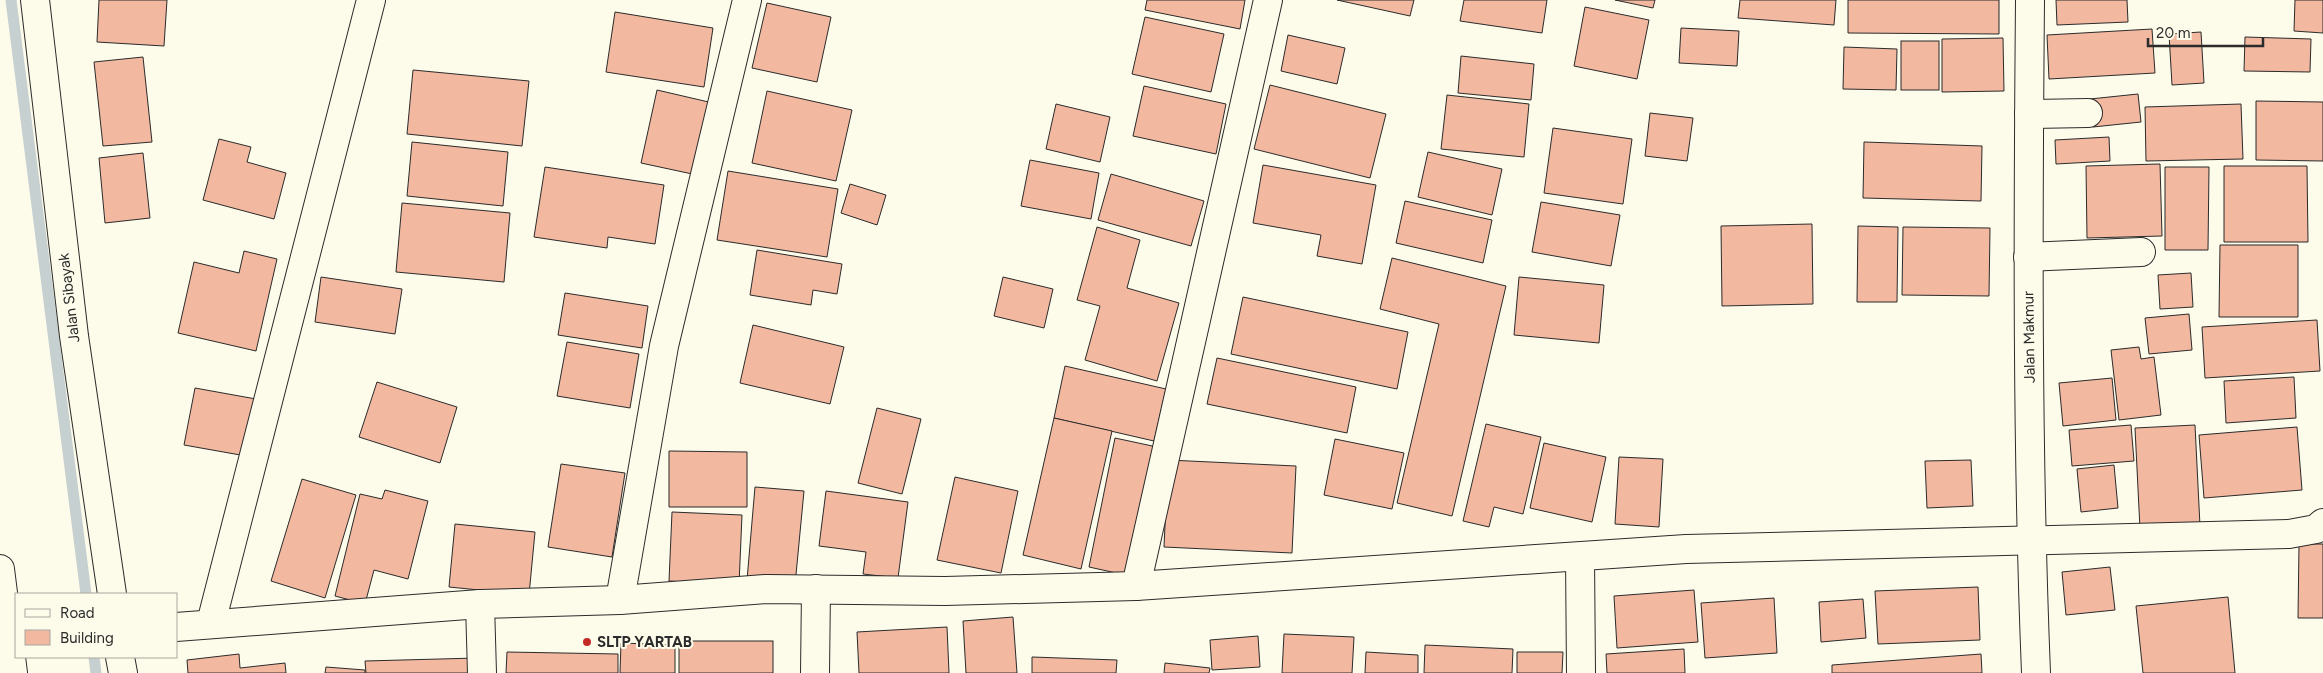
<svg xmlns="http://www.w3.org/2000/svg" width="2323" height="673" viewBox="0 0 2323 673" font-family="Figtree,sans-serif">
  <rect width="100%" height="100%" fill="#fdfbea"/>
  <g fill="none" stroke-linecap="round" stroke-linejoin="round">
    <!-- stream -->
    <g stroke="#c7d0d0" stroke-width="11">
      <path d="M11,0L86,594"/>
      <path d="M94,657L96,673"/>
    </g>
  </g>
  <!-- building -->
  <g fill="#f2b8a0" stroke="#2b2b2b">
    <path d="M99,0H167L164,46L97,42Z"/>
    <path d="M1147,0H1245L1240,29L1145,10Z"/>
    <path d="M1337,0H1414L1410,16Z"/>
    <path d="M1464,0H1547L1542,33L1460,21Z"/>
    <path d="M1615,0H1655L1653,8Z"/>
    <path d="M1740,0H1836L1834,25L1738,18Z"/>
    <path d="M1848,0H1999V34L1848,33Z"/>
    <path d="M2056,0H2127L2128,22L2057,25Z"/>
    <path d="M2295,0H2323V33L2294,31Z"/>
    <path d="M767,3L831,17L817,82L752,68Z"/>
    <path d="M1585,7L1649,20L1637,79L1574,66Z"/>
    <path d="M615,12L713,28L704,87L606,72Z"/>
    <path d="M1145,17L1224,34L1211,92L1132,74Z"/>
    <path d="M1681,28L1739,31L1737,66L1679,63Z"/>
    <path d="M2152,29L2155,73L2049,79L2047,35Z"/>
    <path d="M2201,32L2204,83L2172,85L2169,34Z"/>
    <path d="M1288,35L1345,48L1337,84L1281,71Z"/>
    <path d="M2245,37L2311,39L2310,72L2244,71Z"/>
    <path d="M2003,38L2004,91L1942,92V39Z"/>
    <rect x="1901" y="41" width="38" height="49"/>
    <path d="M1844,47L1897,49L1896,90L1843,89Z"/>
    <path d="M1461,56L1534,64L1531,100L1458,93Z"/>
    <path d="M143,57L152,142L103,146L94,62Z"/>
    <path d="M413,70L529,81L522,146L407,134Z"/>
    <path d="M1270,85L1386,114L1370,178L1254,149Z"/>
    <path d="M1144,86L1226,104L1216,154L1133,136Z"/>
    <path d="M657,90L713,103L697,175L641,163Z"/>
    <path d="M767,91L852,110L836,181L752,163Z"/>
    <path d="M2138,94L2141,122L2093,127L2090,99Z"/>
    <path d="M1447,95L1529,104L1524,157L1441,149Z"/>
    <path d="M2256,101L2323,102V161L2256,160Z"/>
    <path d="M1056,104L1110,117L1100,162L1046,149Z"/>
    <path d="M2241,104L2243,159L2146,161L2145,107Z"/>
    <path d="M1650,113L1693,118L1687,161L1645,156Z"/>
    <path d="M1553,128L1632,139L1623,204L1544,193Z"/>
    <path d="M2109,137L2110,161L2056,164L2055,140Z"/>
    <path d="M219,139L251,147L247,162L286,173L274,219L203,200Z"/>
    <path d="M412,142L508,152L503,206L407,196Z"/>
    <path d="M1864,142L1982,146L1981,201L1863,198Z"/>
    <path d="M1428,152L1502,169L1492,215L1418,197Z"/>
    <path d="M143,153L150,218L105,223L99,158Z"/>
    <path d="M1030,160L1099,173L1091,219L1021,206Z"/>
    <path d="M2160,164L2162,236L2087,238L2086,166Z"/>
    <path d="M1263,165L1376,185L1362,264L1317,256L1321,235L1253,223Z"/>
    <path d="M2224,166H2307L2308,242H2224Z"/>
    <path d="M545,167L664,185L655,244L608,237L607,248L534,237Z"/>
    <path d="M2165,167H2209L2208,250H2165Z"/>
    <path d="M728,171L838,189L827,257L717,240Z"/>
    <path d="M1111,174L1204,201L1191,246L1098,220Z"/>
    <path d="M850,184L886,195L877,225L841,213Z"/>
    <path d="M1405,201L1492,220L1483,263L1396,243Z"/>
    <path d="M1541,202L1620,215L1611,266L1532,252Z"/>
    <path d="M402,203L510,213L504,282L396,272Z"/>
    <path d="M1812,224L1813,304L1722,306L1721,226Z"/>
    <path d="M1858,226L1898,227L1897,302H1857Z"/>
    <path d="M1097,227L1140,240L1127,288L1179,303L1157,381L1085,360L1100,306L1077,300Z"/>
    <path d="M1903,227L1990,228L1989,296L1902,295Z"/>
    <path d="M2220,245H2298V317H2219Z"/>
    <path d="M757,250L842,264L837,294L813,290L811,305L750,295Z"/>
    <path d="M244,251L277,259L256,351L178,333L194,262L239,273Z"/>
    <path d="M1392,258L1506,286L1452,516L1397,503L1439,324L1380,309Z"/>
    <path d="M2191,273L2193,307L2160,309L2158,275Z"/>
    <path d="M321,277L402,289L395,334L315,322Z"/>
    <path d="M1003,277L1053,289L1044,328L994,316Z"/>
    <path d="M1519,277L1604,285L1599,343L1514,335Z"/>
    <path d="M565,293L648,306L642,348L558,335Z"/>
    <path d="M1243,297L1408,332L1397,389L1231,354Z"/>
    <path d="M2189,314L2192,350L2149,354L2145,318Z"/>
    <path d="M2317,320L2320,371L2205,378L2202,327Z"/>
    <path d="M753,325L844,347L830,404L740,383Z"/>
    <path d="M567,342L639,354L630,408L557,396Z"/>
    <path d="M2139,347L2141,359L2154,357L2161,415L2119,420L2111,350Z"/>
    <path d="M1217,358L1356,387L1347,433L1207,404Z"/>
    <path d="M1065,366L1166,389L1154,441L1054,418Z"/>
    <path d="M2294,377L2296,418L2226,423L2224,381Z"/>
    <path d="M2112,378L2116,420L2063,426L2059,383Z"/>
    <path d="M377,382L457,407L440,463L359,437Z"/>
    <path d="M195,388L256,399L246,456L184,445Z"/>
    <path d="M877,408L921,419L902,494L858,483Z"/>
    <path d="M1054,418L1112,431L1081,569L1023,555Z"/>
    <path d="M1486,424L1541,437L1523,514L1494,507L1489,527L1463,521Z"/>
    <path d="M2131,425L2134,461L2072,466L2069,430Z"/>
    <path d="M2195,425L2200,526L2140,529L2135,428Z"/>
    <path d="M2297,427L2302,490L2204,498L2199,435Z"/>
    <path d="M1115,438L1157,447L1130,576L1089,567Z"/>
    <path d="M1335,439L1404,453L1392,509L1324,495Z"/>
    <path d="M1544,443L1606,457L1592,522L1530,508Z"/>
    <path d="M669,451L747,452V507H669Z"/>
    <path d="M1619,457L1663,459L1659,527L1615,524Z"/>
    <path d="M1168,460L1296,466L1292,553L1164,547Z"/>
    <path d="M1971,460L1973,506L1927,508L1925,461Z"/>
    <path d="M561,464L625,473L612,557L548,547Z"/>
    <path d="M2114,465L2118,508L2081,512L2077,469Z"/>
    <path d="M955,477L1018,491L1001,573L937,560Z"/>
    <path d="M302,479L356,495L325,598L271,581Z"/>
    <path d="M755,487L804,491L795,585L747,580Z"/>
    <path d="M385,490L428,501L408,579L374,570L365,604L335,596L360,494L382,499Z"/>
    <path d="M826,491L908,502L898,578L863,574L866,552L819,546Z"/>
    <path d="M672,512L742,515L739,585L669,581Z"/>
    <path d="M455,524L535,532L529,595L449,587Z"/>
    <path d="M2299,544H2323V618H2298Z"/>
    <path d="M2110,567L2115,610L2066,615L2062,572Z"/>
    <path d="M1978,587L1980,640L1878,644L1875,591Z"/>
    <path d="M1694,590L1698,642L1617,648L1614,596Z"/>
    <path d="M2228,597L2235,673H2143L2136,606Z"/>
    <path d="M1774,598L1777,653L1705,658L1701,603Z"/>
    <path d="M1863,599L1866,638L1821,642L1819,602Z"/>
    <path d="M1013,617L1017,673H966L963,621Z"/>
    <path d="M947,627L949,673H859L857,632Z"/>
    <path d="M1284,634L1354,637L1352,673H1282Z"/>
    <path d="M1258,636L1260,667L1212,670L1210,640Z"/>
    <rect x="679" y="641" width="94" height="32"/>
    <path d="M621,643L675,645V673H620Z"/>
    <path d="M1425,645L1513,649L1512,673H1424Z"/>
    <path d="M1684,649L1685,673H1607L1606,654Z"/>
    <path d="M507,652L618,654V673H506Z"/>
    <path d="M1366,652L1418,655V673H1365Z"/>
    <path d="M1517,652H1563L1562,673H1517Z"/>
    <path d="M239,654L240,668L285,663L286,673H188L187,660Z"/>
    <path d="M1981,654L1982,673H1832V665Z"/>
    <path d="M1032,657L1117,660L1116,673H1032Z"/>
    <path d="M477,658L478,673H366L365,661Z"/>
    <path d="M1165,663L1210,668L1209,673H1164Z"/>
    <path d="M326,667L365,670V673H325Z"/>
  </g>
  <g fill="none" stroke-linecap="round" stroke-linejoin="round">
    <defs>
      <g id="minor">
        <path d="M35,0L74,336L112,594"/>
        <path d="M2030,0C2028,224 2027,449 2036,673"/>
        <path d="M2029,114L2088,113"/>
        <path d="M2028,257L2141,252"/>
        <path d="M1580,557L1581,673"/>
        <path d="M0,569L13,673"/>
        <path d="M1136,586L1268,0"/>
        <path d="M620,600L664,346L747,0"/>
        <path d="M480,604L482,673"/>
        <path d="M211,623L371,0"/>
        <path d="M176,627L480,604L620,600L766,589L945,591L1136,586L1686,549L2289,534L2316,529L2323,523"/>
        <path d="M120,657L123,673"/>
        <path d="M815,673L816,589"/>
      </g>
    </defs>
    <!-- minor casing -->
    <use href="#minor" stroke="#2b2b2b" stroke-width="30"/>
    <!-- minor -->
    <use href="#minor" stroke="#fdfbea" stroke-width="28"/>
  </g>
  <!-- markers -->
  <circle fill="#c62828" stroke="#fdfbea" stroke-width="2" cx="587" cy="642" r="5"/>
  <g text-anchor="middle" stroke-width="4" stroke-linejoin="round" paint-order="stroke">
    <!-- street labels -->
    <g font-size="15" fill="#2b2b2b" stroke="#fdfbea">
      <text transform="translate(69 298) rotate(-97)" y="5">Jalan Sibayak</text>
      <text transform="translate(2029 337) rotate(-91)" y="5">Jalan Makmur</text>
    </g>
    <!-- poi labels -->
    <g font-size="15" font-weight="bold" fill="#2b2b2b" stroke="#fdfbea" text-anchor="start">
      <text x="597" y="647">SLTP YARTAB</text>
    </g>
  </g>
  <!-- legend -->
  <rect x="15" y="593" width="162" height="65" fill="#fdfbea" stroke="#a9a89e"/>
  <rect x="25" y="609" width="25" height="8" fill="#fdfbea" stroke="#a9a89e"/>
  <text x="60" y="618" font-size="15" fill="#2b2b2b">Road</text>
  <rect x="25" y="630" width="25" height="15" fill="#f2b8a0" stroke="#a9a89e"/>
  <text x="60" y="643" font-size="15" fill="#2b2b2b">Building</text>
  <!-- scale -->
  <path d="M2148 38v8h115v-8" fill="none" stroke="#2b2b2b" stroke-width="2.5"/>
  <text x="2156" y="38" font-size="15" fill="#2b2b2b" stroke="#fdfbea" stroke-width="4" paint-order="stroke">20 m</text>
</svg>
